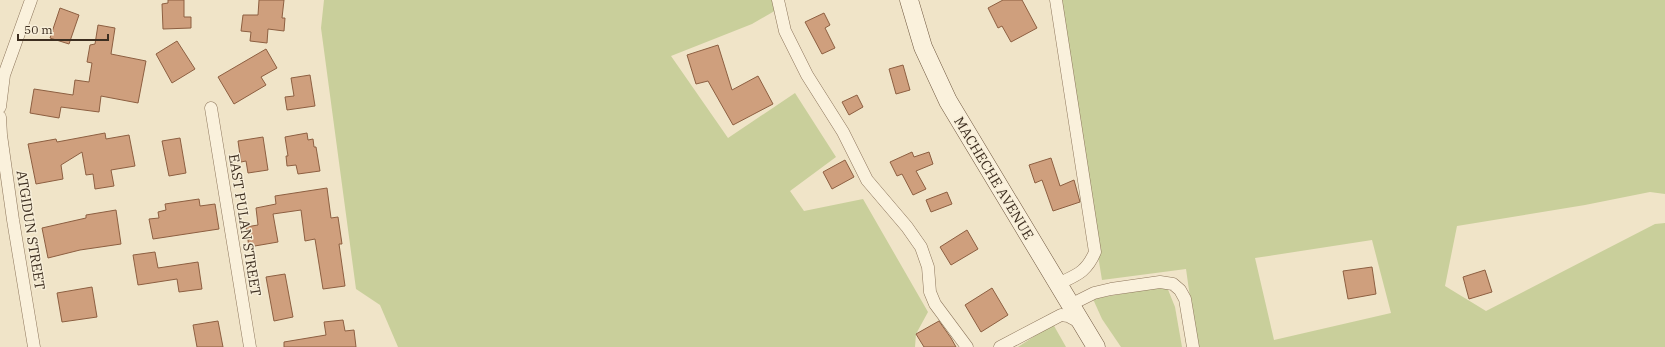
<svg xmlns="http://www.w3.org/2000/svg" width="1665" height="347" viewBox="0 0 1665 347" font-family="'IBM Plex Serif',serif">
  <rect width="100%" height="100%" fill="#f0e4c8"/>
  <!-- green -->
  <g fill="#c9cf9b" fill-rule="evenodd">
    <path d="M324,0H776L778,9L752,24L671,56L728,138L795,93L836,157L790,191L804,211L863,199L928,312L916,334L915,347H398L380,305L356,289L321,28Z"/>
    <path d="M1056,0H1665V194L1650,192L1585,205L1457,226L1445,286L1486,311L1655,224L1665,223V347H1197L1186,269L1102,280ZM1372,240L1391,313L1274,340L1255,258Z"/>
    <path d="M1167,287L1175,307L1182,347H1121L1102,319L1093,299L1155,288Z"/>
    <path d="M1053,324L1066,347H1018Z"/>
  </g>
  <!-- building -->
  <g fill="#cf9f7d" stroke="#8d5f41">
    <path d="M168,0H184V17H191V28L163,29L162,4L168,3Z"/>
    <path d="M259,0H284L282,18H285L284,31L268,29L267,43L250,41L251,32L241,31L243,15H258Z"/>
    <path d="M1003,0H1022L1037,28L1011,42L1002,26L998,28L988,8Z"/>
    <path d="M60,8L79,15L69,44L50,38Z"/>
    <path d="M824,13L830,25L825,28L835,48L822,54L805,22Z"/>
    <path d="M98,25L115,28L111,54L146,61L138,103L101,96L99,112L61,107L59,118L30,113L34,89L73,95L75,80L89,82L92,63L87,62L90,45L95,44Z"/>
    <path d="M177,41L195,69L172,83L156,54Z"/>
    <path d="M718,45L732,90L758,76L773,104L733,125L708,81L696,84L687,55Z"/>
    <path d="M266,49L277,68L261,77L266,85L234,104L218,77Z"/>
    <path d="M903,65L910,90L896,94L889,69Z"/>
    <path d="M310,75L315,106L287,110L285,97L294,96L291,78Z"/>
    <path d="M857,95L863,107L849,115L842,102Z"/>
    <path d="M105,133L106,139L129,135L135,166L111,170L114,186L95,189L93,174L86,175L82,152L61,165L63,179L36,184L28,144L56,139L57,142Z"/>
    <path d="M307,133L308,140L313,139L314,147H316L320,171L298,174L296,165L287,166L286,156H288L285,137Z"/>
    <path d="M263,137L268,170L248,173L246,161L241,162L238,141Z"/>
    <path d="M180,138L186,173L169,176L162,141Z"/>
    <path d="M912,152L914,157L929,152L933,164L916,171L926,189L913,195L902,174L897,176L890,162Z"/>
    <path d="M1051,158L1060,186L1074,180L1080,202L1053,211L1042,180L1035,183L1029,165Z"/>
    <path d="M845,160L854,177L832,189L823,172Z"/>
    <path d="M327,188L331,218L338,217L342,244H339L345,286L323,289L315,239L305,241L301,210L273,214L278,242L249,247L246,227L258,225L256,208L276,204L275,196Z"/>
    <path d="M947,192L952,204L931,212L926,200Z"/>
    <path d="M199,199L200,206L215,204L219,229L153,239L149,219L159,218L158,212L166,210L165,204Z"/>
    <path d="M116,210L121,244L80,250L48,258L42,228L86,218V215Z"/>
    <path d="M967,230L978,249L951,265L940,247Z"/>
    <path d="M155,252L158,268L198,262L202,289L179,292L177,279L138,285L133,255Z"/>
    <path d="M1372,267L1376,294L1348,299L1343,271Z"/>
    <path d="M1485,270L1492,292L1469,299L1463,277Z"/>
    <path d="M285,274L293,317L274,321L266,277Z"/>
    <path d="M92,287L97,317L62,322L57,293Z"/>
    <path d="M992,288L1008,315L981,332L965,305Z"/>
    <path d="M343,320L345,331L354,330L356,347H284V342L326,335L324,322Z"/>
    <path d="M218,321L223,347H197L193,325Z"/>
    <path d="M939,321L951,338L956,347H924L916,334Z"/>
  </g>
  <g fill="none" stroke-linecap="round" stroke-linejoin="round">
    <defs>
      <g id="street">
        <path d="M778,0L785,31L807,75L843,132L867,180L907,227L921,247L928,267L930,292L935,304L967,347"/>
        <path d="M1056,0L1095,252C1086,273 1076,275 1058,284"/>
        <path d="M0,107L4,75L31,0"/>
        <path d="M211,108L250,347"/>
        <path d="M0,117L1,135L13,220L34,347"/>
        <path d="M1070,305L1094,293L1111,289L1160,282L1173,284L1180,290L1185,299L1193,347"/>
        <path d="M1000,347L1061,315L1068,316L1081,323"/>
      </g>
      <path id="secondary" d="M909,0L923,47L948,101L1096,347"/>
    </defs>
    <!-- street casing -->
    <use href="#street" stroke="#8d765c" stroke-width="13"/>
    <!-- secondary casing -->
    <use href="#secondary" stroke="#6f573f" stroke-width="19"/>
    <!-- street -->
    <use href="#street" stroke="#faf1dc" stroke-width="12"/>
    <!-- secondary -->
    <use href="#secondary" stroke="#faf1dc" stroke-width="18"/>
  </g>
  <g text-anchor="middle" stroke-width="3" stroke-linejoin="round" paint-order="stroke">
    <!-- street labels -->
    <g font-size="14" fill="#3d2e20" stroke="#f7eed8">
      <text transform="translate(994 178) rotate(59)" y="5">MACHECHE AVENUE</text>
      <text transform="translate(245 225) rotate(81)" y="5">EAST PULAN STREET</text>
      <text transform="translate(31 230) rotate(81)" y="5">ATGIDUN STREET</text>
    </g>
  </g>
  <!-- scale -->
  <path d="M18 34v6h90v-6" fill="none" stroke="#3d2e20" stroke-width="2"/>
  <text x="24" y="34" font-size="12" fill="#3d2e20" stroke="#f7eed8" stroke-width="3" paint-order="stroke">50 m</text>
</svg>
